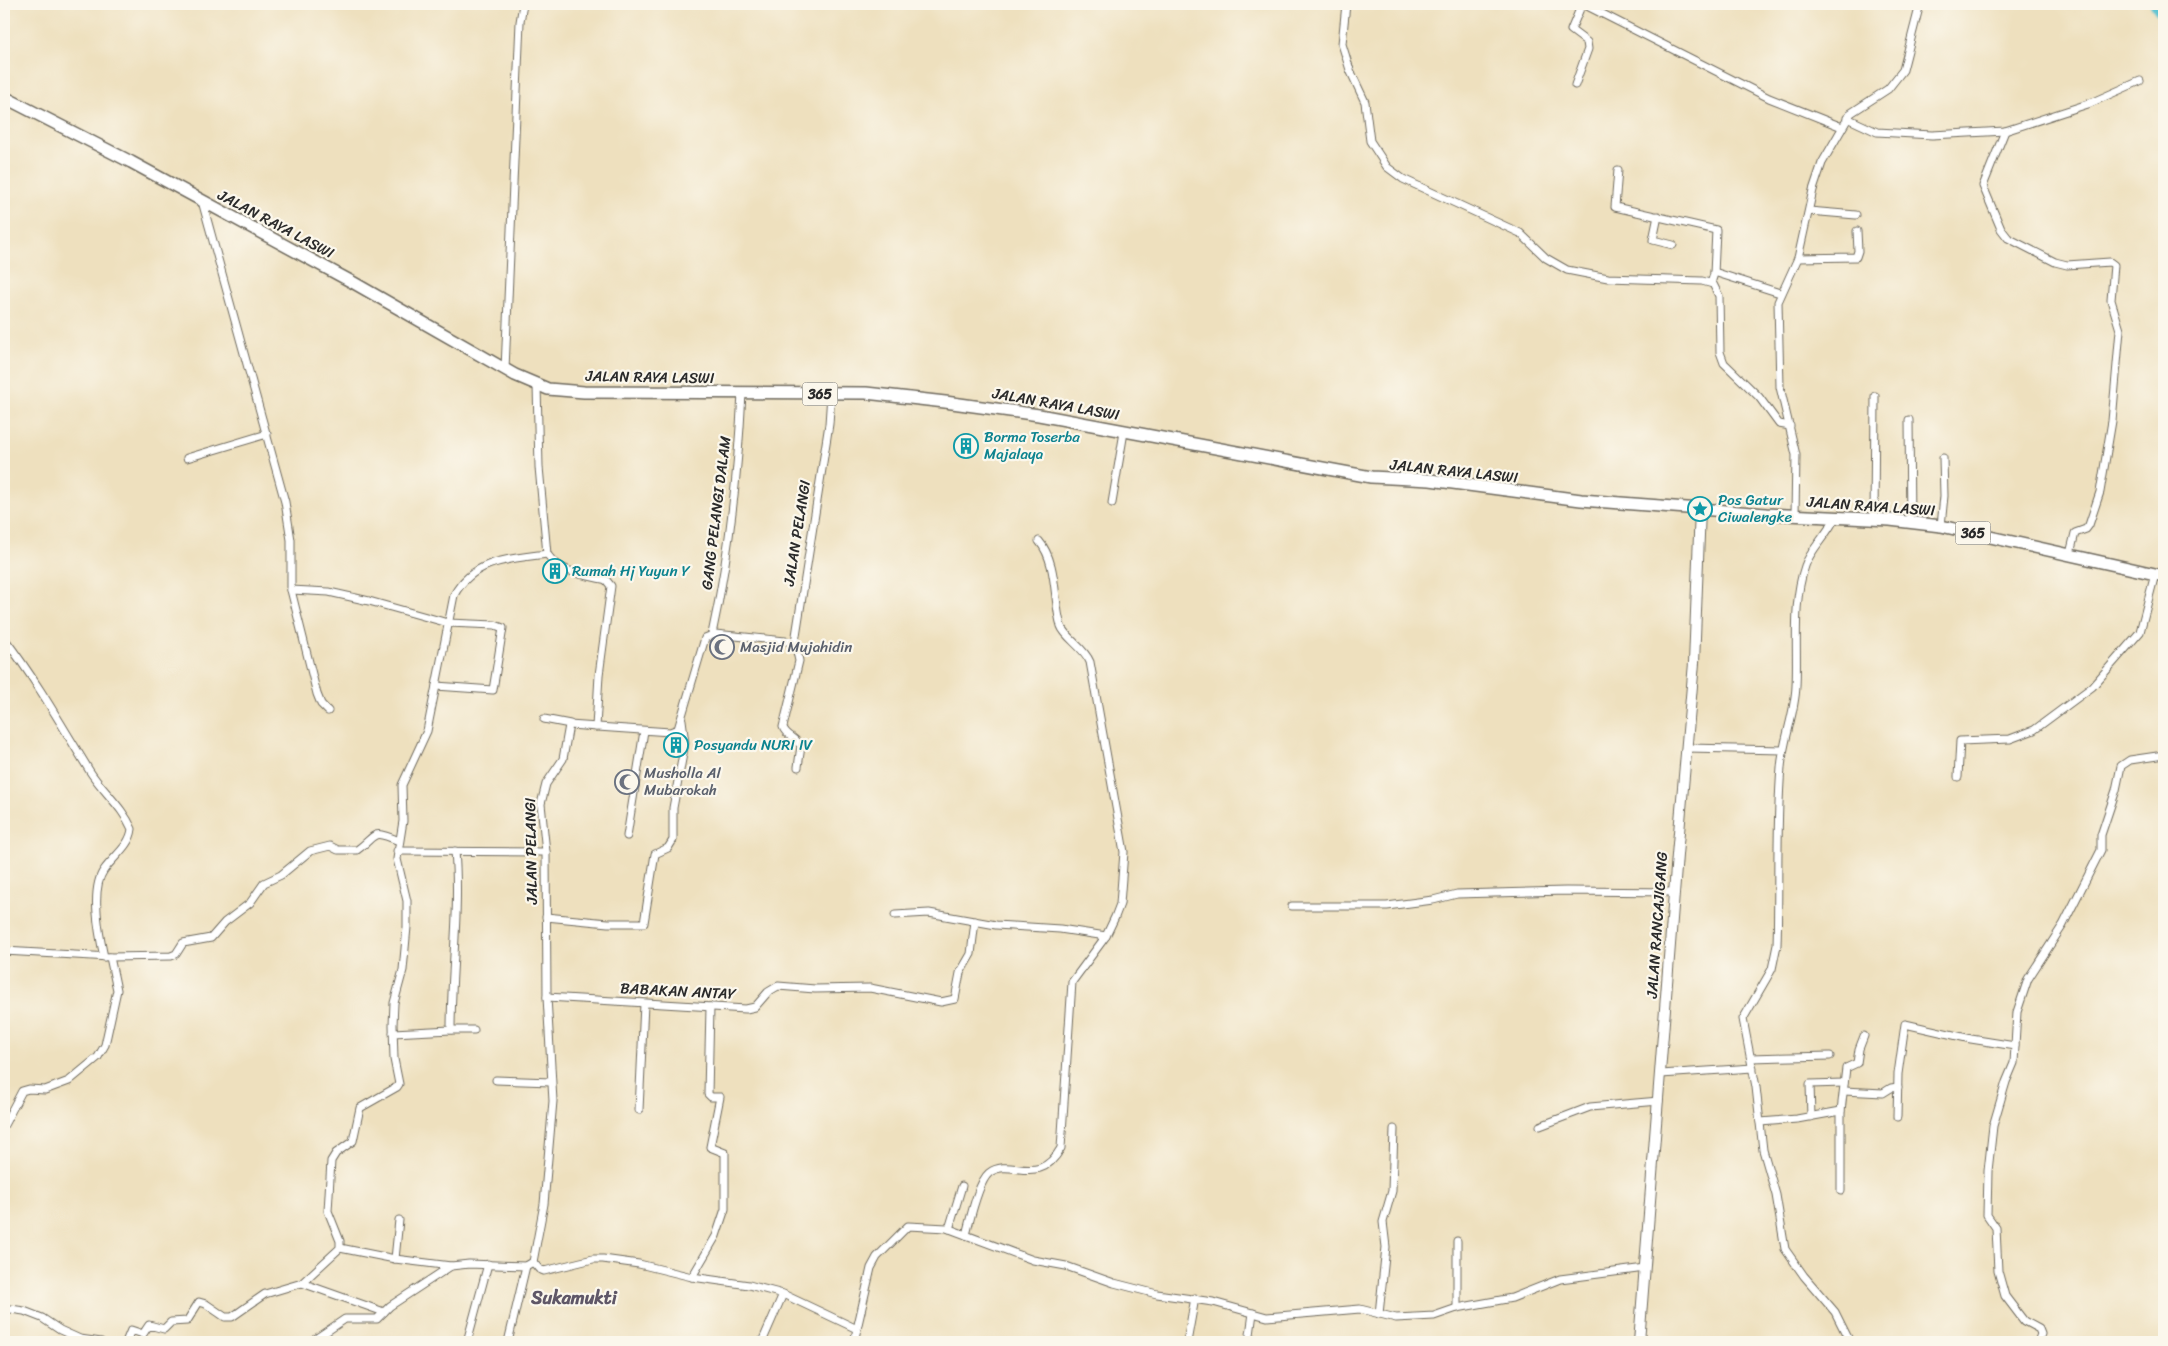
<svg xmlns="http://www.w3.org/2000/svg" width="2168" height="1346" viewBox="0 0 2168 1346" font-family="Sriracha,sans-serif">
  <rect width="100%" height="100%" fill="#fbf7ec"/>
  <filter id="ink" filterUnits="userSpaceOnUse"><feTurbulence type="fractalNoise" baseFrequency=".02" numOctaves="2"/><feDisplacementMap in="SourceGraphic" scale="10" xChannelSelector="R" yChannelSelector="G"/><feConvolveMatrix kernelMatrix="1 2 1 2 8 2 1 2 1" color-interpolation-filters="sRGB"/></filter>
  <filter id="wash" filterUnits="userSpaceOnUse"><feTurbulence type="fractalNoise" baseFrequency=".0096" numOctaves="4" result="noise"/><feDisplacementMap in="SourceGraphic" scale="20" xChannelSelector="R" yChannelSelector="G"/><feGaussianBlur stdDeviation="1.12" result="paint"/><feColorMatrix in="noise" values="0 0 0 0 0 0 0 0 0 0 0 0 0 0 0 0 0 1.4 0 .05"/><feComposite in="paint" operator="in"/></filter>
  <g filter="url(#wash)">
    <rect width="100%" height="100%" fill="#eee0be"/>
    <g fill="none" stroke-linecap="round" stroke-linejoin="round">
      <!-- river -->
      <path stroke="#55c1d0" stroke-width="16" d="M2158,4L2164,12"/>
    </g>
  </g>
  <g filter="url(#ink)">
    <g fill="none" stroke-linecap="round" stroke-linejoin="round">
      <defs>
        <g id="minor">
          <path d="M1346,4L1342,44L1350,70L1365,102L1370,141L1387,167L1403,179L1520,233L1546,258L1567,270L1608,278L1702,281L1713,284L1719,296L1720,352L1724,363L1759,397L1779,424L1790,426"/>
          <path d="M1583,4L1769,98L1842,127"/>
          <path d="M1575,85L1588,49L1587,42L1571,30L1582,4"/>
          <path d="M1847,118L1877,132L1932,135L2005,131L2088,104L2140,81"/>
          <path d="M2005,131L1983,186L2001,229L2008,238L2055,262L2067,265L2110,262L2114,265L2111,300L2120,330L2112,421L2100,492L2089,525L2086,529L2075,533L2070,554"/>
          <path d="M1618,170L1615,207L1716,230L1714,274L1711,283"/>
          <path d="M202,201L285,502L291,540V590L317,694L321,704L328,711"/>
          <path d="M1809,211L1856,215"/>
          <path d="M1658,216L1653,240L1673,245"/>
          <path d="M1798,258L1856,257L1858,251L1857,231"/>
          <path d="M1714,272L1780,293"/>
          <path d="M505,369L520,22L523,4"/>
          <path d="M1909,420L1910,522"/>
          <path d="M187,458L267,434"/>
          <path d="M1112,503L1124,432"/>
          <path d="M1795,515L1796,455L1780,387L1778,302L1798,258L1813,190L1822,163L1851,113L1888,89L1903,70L1920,4"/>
          <path d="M1835,518C1827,535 1810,550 1805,566C1792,603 1798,648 1796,686C1795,714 1783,740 1781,768C1776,827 1779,886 1777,945L1772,969L1743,1019L1756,1087L1763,1150L1776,1195L1785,1249L1804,1276L1835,1312L1850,1342"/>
          <path d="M1874,520L1875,396"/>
          <path d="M1941,526L1944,496L1943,458"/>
          <path d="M547,554C560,573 585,575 606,580L611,586L599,675L596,727"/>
          <path d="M291,590L329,592L369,601L448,623L495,625L503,628L493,690L436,686"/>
          <path d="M712,634C729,556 738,473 742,393"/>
          <path d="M4,638C36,680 62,726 89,770C102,791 122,806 132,829C130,846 114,856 104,870C90,889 99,934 104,957"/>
          <path d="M795,642L799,661L783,727C785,735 796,738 801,746L798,767"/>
          <path d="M544,719L570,724"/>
          <path d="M1687,748L1783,750"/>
          <path d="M1958,777L1960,741L2010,739L2034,730L2092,687L2140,632L2155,574"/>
          <path d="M627,836L644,731"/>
          <path d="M397,851L546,852"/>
          <path d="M1292,906H1387L1433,900L1457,894L1566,891L1675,892"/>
          <path d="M895,915L929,913L996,925L1060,929L1106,936"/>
          <path d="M546,917L608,923H644L655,854L668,848L673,840V808L685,743L682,720"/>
          <path d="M4,951L110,957L171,956L176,954L183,943L211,938L225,922L250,903L264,883L281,875L310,851L330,846L338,850H357C378,835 370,829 399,841"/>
          <path d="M547,997L746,1009L755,1007L768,992L778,986L815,989L870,988L941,1002L955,999L960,973L971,954L975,921"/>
          <path d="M451,1030H474"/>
          <path d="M393,1033L451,1030C451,970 460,910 455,851"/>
          <path d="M1751,1058L1830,1056"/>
          <path d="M1661,1074L1753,1068"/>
          <path d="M496,1080L551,1082"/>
          <path d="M1844,1091L1883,1093L1891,1088L1898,1087"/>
          <path d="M639,1110L644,1004"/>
          <path d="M1811,1117L1810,1084L1844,1083"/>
          <path d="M1897,1117L1898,1074L1905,1024L1971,1039L2015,1046"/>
          <path d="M1760,1122L1797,1119L1841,1111L1846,1068L1857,1063L1859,1049L1864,1036"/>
          <path d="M4,1125L22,1091L29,1089L45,1090L69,1081L98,1057L105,1045L117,990L110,957"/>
          <path d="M1540,1126L1590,1107L1659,1101"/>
          <path d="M1841,1191V1111"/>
          <path d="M949,1229L962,1186"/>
          <path d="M966,1235C970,1220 978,1182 989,1173C1011,1156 1038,1189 1061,1148L1072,982L1106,936L1115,917L1120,904L1124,852L1090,662C1084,647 1065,638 1061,626C1053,600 1058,563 1039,541"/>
          <path d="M1457,1241V1308"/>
          <path d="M340,1248L395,1259L451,1266"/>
          <path d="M395,1259L399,1220"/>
          <path d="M533,1262L544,1204L553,1101L547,997L546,852L541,804L546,784L563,759L569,725L670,732L678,729L705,638L715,634L795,642L829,424L831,394"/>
          <path d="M692,1277L716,1236L725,1209V1153L710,1147L720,1097H711L708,1094L710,1007"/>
          <path d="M302,1283L384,1312"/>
          <path d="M4,1308L24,1311L42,1318L60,1330L80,1339L101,1342"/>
          <path d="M1379,1314L1386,1247L1383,1222L1392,1191L1394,1129"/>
          <path d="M126,1342L131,1330L143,1334L149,1325L164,1329L171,1322L187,1321L199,1302L206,1304L225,1317H232L265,1294L302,1283L340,1248V1241L328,1211L331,1161L336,1153L353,1141L360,1108L397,1087L399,1084L394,1059L393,1025L394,1003L403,970L407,927V901L397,859L403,821L402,785L427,731L454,595C474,559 510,559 547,554L539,467L537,385"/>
          <path d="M311,1342L345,1319H377L390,1306L451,1266L469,1264L526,1266L533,1262L539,1269L544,1271L593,1259H603L639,1264L692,1277L749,1285L783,1294L857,1329"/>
          <path d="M467,1342L488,1264"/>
          <path d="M508,1342L526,1266"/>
          <path d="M762,1342L783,1294"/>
          <path d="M854,1342L871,1268L877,1257L908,1226L947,1228L1033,1260L1066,1266L1114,1283L1157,1294L1213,1302L1267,1317L1360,1309L1396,1318L1434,1316L1457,1308L1512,1298L1560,1279L1645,1268"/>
          <path d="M1187,1342L1195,1298"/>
          <path d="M1249,1342L1253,1313"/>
          <path d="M2038,1342L2041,1334L2039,1329L2024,1321L2005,1296L1998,1271L1996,1228L1987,1215L1988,1171L1993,1126L2006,1082L2014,1063L2017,1012L2028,979L2063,925L2101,850V835L2116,790L2121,766L2130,760L2164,755"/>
        </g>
        <path id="secondary" d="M1639,1342L1677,855L1694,663L1700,509"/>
        <path id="primary" d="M4,97L131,162L354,283L515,375L548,389L584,392L866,393L945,402L1039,415L1371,477L1430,480L1581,500L1766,514L1890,520L1941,526L2164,576"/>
      </defs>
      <!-- minor casing -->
      <use href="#minor" stroke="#6f6a5e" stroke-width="9"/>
      <!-- secondary casing -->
      <use href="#secondary" stroke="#6f6a5e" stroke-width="12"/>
      <!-- primary casing -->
      <use href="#primary" stroke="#6f6a5e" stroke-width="14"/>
      <!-- minor -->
      <use href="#minor" stroke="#fff" stroke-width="7"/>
      <!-- secondary -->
      <use href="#secondary" stroke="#fff" stroke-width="10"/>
      <!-- primary -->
      <use href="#primary" stroke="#fff" stroke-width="11"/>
    </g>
  </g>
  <!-- icons -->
  <defs>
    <symbol id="building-ring" viewBox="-11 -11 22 22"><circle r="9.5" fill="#fbf7ec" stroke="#0f9aa8" stroke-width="1.5"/><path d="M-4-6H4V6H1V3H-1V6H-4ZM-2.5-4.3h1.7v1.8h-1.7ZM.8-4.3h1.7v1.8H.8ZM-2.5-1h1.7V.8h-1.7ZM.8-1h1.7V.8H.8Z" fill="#0f9aa8"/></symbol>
    <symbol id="sight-ring" viewBox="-11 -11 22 22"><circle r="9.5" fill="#fbf7ec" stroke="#0f9aa8" stroke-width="1.5"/><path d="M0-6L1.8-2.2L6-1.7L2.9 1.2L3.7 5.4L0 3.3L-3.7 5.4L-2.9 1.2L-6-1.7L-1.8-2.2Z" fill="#0f9aa8"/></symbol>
    <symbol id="mosque-ring" viewBox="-11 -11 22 22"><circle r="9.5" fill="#fbf7ec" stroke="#6b7280" stroke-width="1.5"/><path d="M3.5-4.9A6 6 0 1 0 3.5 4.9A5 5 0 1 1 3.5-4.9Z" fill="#6b7280"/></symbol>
  </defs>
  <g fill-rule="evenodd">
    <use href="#building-ring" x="952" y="432" width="28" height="28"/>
    <use href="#sight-ring" x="1686" y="495" width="28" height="28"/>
    <use href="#building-ring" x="541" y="557" width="28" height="28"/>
    <use href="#mosque-ring" x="708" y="633" width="28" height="28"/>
    <use href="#building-ring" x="662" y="731" width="28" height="28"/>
    <use href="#mosque-ring" x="613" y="768" width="28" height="28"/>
  </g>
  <g text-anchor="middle" stroke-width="4.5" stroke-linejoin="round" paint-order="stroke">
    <!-- shield labels -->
    <g fill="#fbf7ec" stroke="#696865" stroke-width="1">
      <rect x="802.5" y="382.5" width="35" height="23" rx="4"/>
      <rect x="1955.5" y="521.5" width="35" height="23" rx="4"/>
    </g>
    <g font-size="14" font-weight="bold" fill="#2b2b2b">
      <text x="820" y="399">365</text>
      <text x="1973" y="538">365</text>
    </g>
    <!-- street labels -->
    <g font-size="15" fill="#2b2b2b" stroke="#fbf7ec">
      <text transform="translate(276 224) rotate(28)" y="5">JALAN RAYA LASWI</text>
      <text transform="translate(650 377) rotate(1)" y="5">JALAN RAYA LASWI</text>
      <text transform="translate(1056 404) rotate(10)" y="5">JALAN RAYA LASWI</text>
      <text transform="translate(1454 471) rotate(6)" y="5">JALAN RAYA LASWI</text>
      <text transform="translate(1871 506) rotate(4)" y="5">JALAN RAYA LASWI</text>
      <text transform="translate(716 513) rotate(-83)" y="5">GANG PELANGI DALAM</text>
      <text transform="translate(797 533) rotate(-81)" y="5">JALAN PELANGI</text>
      <text transform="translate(531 851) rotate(-91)" y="5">JALAN PELANGI</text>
      <text transform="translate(1657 925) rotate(-86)" y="5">JALAN RANCAJIGANG</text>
      <text transform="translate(678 991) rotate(3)" y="5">BABAKAN ANTAY</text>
    </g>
    <!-- culture labels -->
    <g font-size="15" fill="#0d838f" stroke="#fbf7ec" text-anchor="start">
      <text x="984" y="442">Borma Toserba<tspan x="984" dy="17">Majalaya</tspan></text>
      <text x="1718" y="505">Pos Gatur<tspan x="1718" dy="17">Ciwalengke</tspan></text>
      <text x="572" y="576">Rumah Hj Yuyun Y</text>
      <text x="694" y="750">Posyandu NURI IV</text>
    </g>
    <!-- worship labels -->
    <g font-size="15" fill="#5b616d" stroke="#fbf7ec" text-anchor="start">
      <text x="740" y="652">Masjid Mujahidin</text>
      <text x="644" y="778">Musholla Al<tspan x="644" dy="17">Mubarokah</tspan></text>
    </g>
    <!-- quarter labels -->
    <g font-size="18" font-weight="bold" fill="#5f5767" stroke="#fbf7ec">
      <text x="574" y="1304">Sukamukti</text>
    </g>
  </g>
  <!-- margin -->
  <rect width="2168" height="1346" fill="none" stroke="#fbf7ec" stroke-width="20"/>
</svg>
